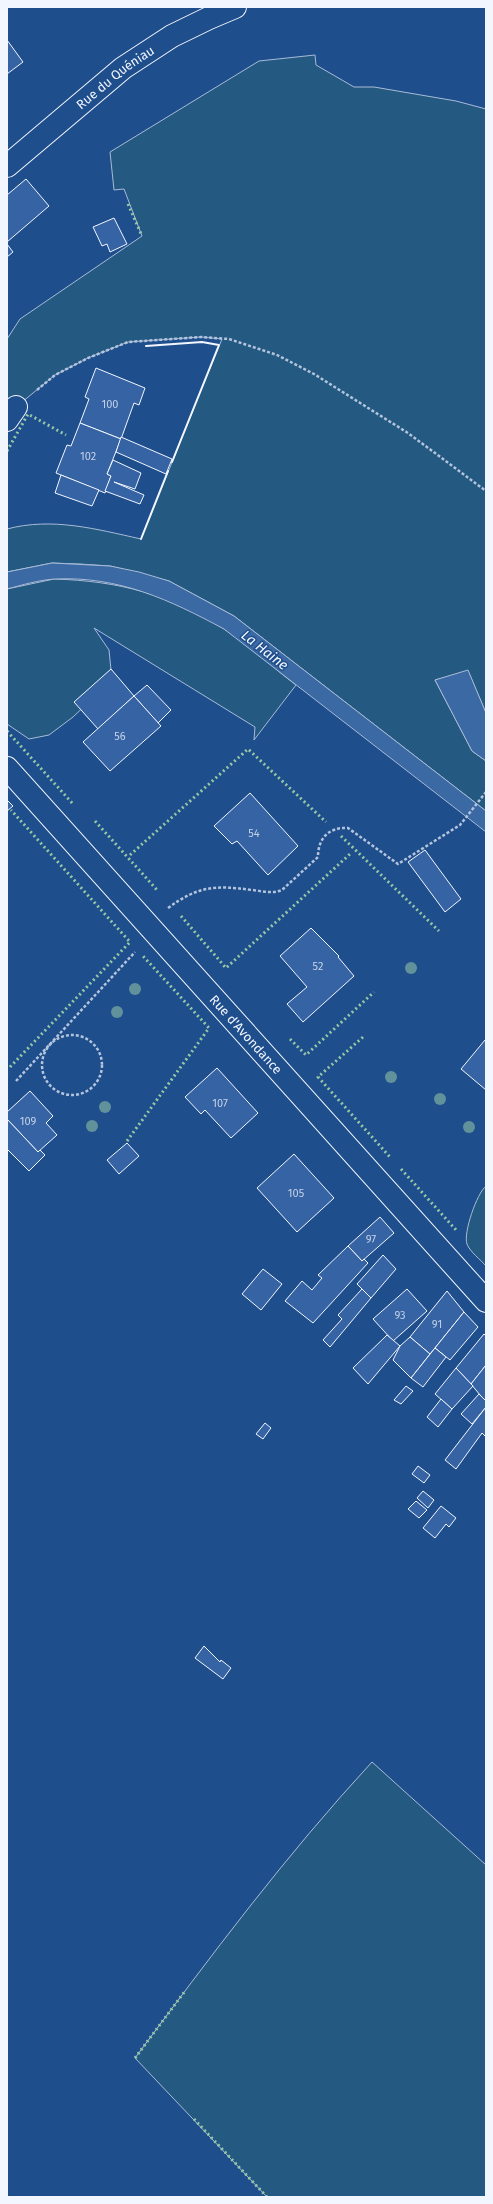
<svg xmlns="http://www.w3.org/2000/svg" width="493" height="2204" viewBox="0 0 493 2204" font-family="'Fira Sans',sans-serif">
  <rect width="100%" height="100%" fill="#1f4e8c"/>
  <!-- green -->
  <g fill="#245a82" stroke="#a8bbd7">
    <path d="M315,55L316,65L354,87H374L456,101L486,109V713L468,671L435,680L472,751L486,761V811L234,616L169,581L110,566L80,564L52,563L7,572V529C52,517 96,529 141,539L222,339L201,337L128,342L88,358L55,375L16,407L7,424V339L20,319L142,236L124,189L114,190L110,152L259,61Z"/>
    <path d="M54,579C119,581 169,594 224,629C249,645 272,667 296,685L254,740L255,727L94,628L109,650L112,680L73,717L49,735L29,739L7,724V589Z"/>
    <path d="M486,1186V1266C481,1260 470,1252 467,1244C463,1233 477,1193 486,1186Z"/>
    <path d="M372,1762L486,1865V2197H267L135,2058C210,1957 286,1855 372,1762Z"/>
  </g>
  <!-- water -->
  <g fill="#3b69a3" stroke="#a8bbd7">
    <path d="M52,563L110,566L139,572L169,581L234,616L486,811V832L224,629C170,600 119,576 55,579C39,580 22,585 7,589V572Z"/>
    <path d="M468,670L486,713V761L472,751L435,680Z"/>
  </g>
  <!-- building -->
  <g fill="#3563a3" stroke="#f2f6ff">
    <path d="M7,40L23,62L7,74Z"/>
    <path d="M26,179L49,206L7,242V195Z"/>
    <path d="M114,218L127,244L110,252L107,244L102,246L93,227Z"/>
    <path d="M7,244L13,252L7,257Z"/>
    <path d="M96,368L145,388L139,405L134,403L121,439L80,423L89,399L85,397Z"/>
    <path d="M80,423L121,439L107,474L111,476L105,493L56,473L67,445L71,446Z"/>
    <path d="M121,437L172,459L166,474L116,452Z"/>
    <path d="M113,460L141,473L135,489L114,482L144,495L140,504L105,491L111,476L107,474Z"/>
    <path d="M61,475L99,490L92,506L55,493Z"/>
    <path d="M111,669L134,696L98,729L74,702Z"/>
    <path d="M147,685L171,710L158,723L134,696Z"/>
    <path d="M134,696L161,726L110,771L83,742Z"/>
    <path d="M250,793L298,846L268,875L237,841L232,844L214,826Z"/>
    <path d="M7,800L13,806L7,811Z"/>
    <path d="M425,850L461,899L445,912L408,862Z"/>
    <path d="M311,928L339,956L338,957L354,976L303,1022L287,1004L307,987L280,956Z"/>
    <path d="M485,1040L486,1041V1090L461,1069Z"/>
    <path d="M217,1068L258,1113L231,1138L205,1110L201,1114L185,1097Z"/>
    <path d="M30,1091L53,1116L46,1123L57,1135L38,1152L7,1119V1112Z"/>
    <path d="M7,1119L38,1152L40,1150L45,1155L29,1171L7,1149Z"/>
    <path d="M127,1143L139,1156L119,1174L107,1160Z"/>
    <path d="M294,1154L334,1198L297,1232L257,1188Z"/>
    <path d="M380,1217L394,1233L362,1261L348,1246Z"/>
    <path d="M348,1246L362,1261L364,1259L368,1263L313,1323L285,1301L302,1281L312,1290L322,1278L318,1275Z"/>
    <path d="M383,1255L396,1269L371,1298L357,1284Z"/>
    <path d="M263,1269L282,1284L261,1310L242,1294Z"/>
    <path d="M362,1289L371,1298L330,1347L323,1340L342,1319L338,1315Z"/>
    <path d="M407,1289L427,1311L393,1341L373,1319Z"/>
    <path d="M447,1291L464,1312L430,1354L410,1337Z"/>
    <path d="M464,1312L478,1327L450,1360L435,1348Z"/>
    <path d="M484,1334L486,1336V1365L471,1384L456,1368Z"/>
    <path d="M387,1335L400,1346L368,1384L353,1368Z"/>
    <path d="M410,1337L430,1354L411,1378L393,1360L400,1346Z"/>
    <path d="M435,1348L446,1357L423,1387L411,1378Z"/>
    <path d="M486,1365V1399L485,1401L471,1384Z"/>
    <path d="M456,1368L473,1386L452,1409L435,1394Z"/>
    <path d="M406,1386L413,1391L401,1404L394,1400Z"/>
    <path d="M479,1394L486,1401V1407L472,1424L461,1414Z"/>
    <path d="M441,1399L452,1409L438,1427L427,1417Z"/>
    <path d="M486,1407V1437L482,1433L456,1469L445,1460Z"/>
    <path d="M265,1423L271,1428L263,1439L256,1434Z"/>
    <path d="M418,1466L430,1475L424,1483L412,1474Z"/>
    <path d="M423,1491L434,1500L428,1508L417,1498Z"/>
    <path d="M416,1501L427,1510L419,1518L408,1509Z"/>
    <path d="M441,1506L456,1518L449,1527L446,1524L435,1538L423,1528Z"/>
    <path d="M204,1646L220,1662L221,1660L231,1668L223,1679L195,1658Z"/>
  </g>
  <g fill="none" stroke-linecap="round" stroke-linejoin="round">
    <defs>
      <g id="minor">
        <path id="s1" d="M7,166L123,68L172,36L209,18L235,7"/>
        <path d="M7,420L16,407"/>
        <path id="s2" d="M7,768L486,1301"/>
      </g>
    </defs>
    <!-- minor casing -->
    <use href="#minor" stroke="#f2f6ff" stroke-width="24"/>
    <!-- path -->
    <g stroke="#b3c4dc" stroke-width="2.5" stroke-dasharray="3 2" stroke-linecap="butt">
      <path d="M37,390L55,375L88,358L128,342L201,337L229,339L277,355L314,374L408,433L486,491"/>
      <path d="M168,908C198,886 215,885 252,890C262,891 272,894 282,890L318,857C318,838 329,827 348,828L398,864L460,825L486,792"/>
      <circle cx="72" cy="1065" r="30"/>
      <path d="M16,1081L135,952"/>
    </g>
    <!-- minor -->
    <use href="#minor" stroke="#1f4e8c" stroke-width="22"/>
    <!-- hedge -->
    <g stroke="#97c8a6" stroke-width="3" stroke-dasharray="2 3" stroke-linecap="butt">
      <path d="M128,204L142,236"/>
      <path d="M7,451L28,414L66,435"/>
      <path d="M7,731L74,805"/>
      <path d="M95,821L158,891"/>
      <path d="M341,836L439,931"/>
      <path d="M130,855L248,749L326,822"/>
      <path d="M181,916L226,968L350,854"/>
      <path d="M363,1037L318,1077L390,1157"/>
      <path d="M290,1039L306,1055L374,992"/>
      <path d="M10,1067L130,942L11,810"/>
      <path d="M127,1141L209,1028L143,956"/>
      <path d="M401,1169L457,1231"/>
      <path d="M135,2058L185,1991"/>
      <path d="M194,2119L267,2197"/>
    </g>
    <!-- wall -->
    <g stroke="#f2f6ff" stroke-width="2">
      <path d="M146,346L202,342L219,345L172,462"/>
      <path d="M141,539L168,471"/>
    </g>
  </g>
  <!-- trees -->
  <g fill="#61919a">
    <circle cx="411" cy="968" r="6"/>
    <circle cx="135" cy="989" r="6"/>
    <circle cx="117" cy="1012" r="6"/>
    <circle cx="391" cy="1077" r="6"/>
    <circle cx="440" cy="1099" r="6"/>
    <circle cx="105" cy="1107" r="6"/>
    <circle cx="92" cy="1126" r="6"/>
    <circle cx="469" cy="1127" r="6"/>
  </g>
  <g text-anchor="middle" stroke-width="3" stroke-linejoin="round" paint-order="stroke">
    <!-- number labels -->
    <g font-size="11" fill="#c3d1e8">
      <text x="110" y="408">100</text>
      <text x="88" y="460">102</text>
      <text x="120" y="740">56</text>
      <text x="254" y="837">54</text>
      <text x="318" y="970">52</text>
      <text x="220" y="1107">107</text>
      <text x="28" y="1125">109</text>
      <text x="296" y="1197">105</text>
      <text x="371" y="1243">97</text>
      <text x="400" y="1319">93</text>
      <text x="437" y="1328">91</text>
    </g>
    <!-- street labels -->
    <g font-size="13" fill="#f2f6ff" stroke="#1f4e8c">
      <text dy="5" stroke="none"><textPath href="#s1" startOffset="140">Rue du Quéniau</textPath></text>
      <text dy="5" stroke="none"><textPath href="#s2" startOffset="358">Rue d'Avondance</textPath></text>
    </g>
    <!-- water labels -->
    <g font-size="14" font-style="italic" fill="#f2f6ff" stroke="#1f4e8c">
      <text transform="translate(265 650) rotate(38)" y="5">La Haine</text>
    </g>
  </g>
  <!-- border -->
  <rect width="493" height="2204" fill="none" stroke="#f2f6ff" stroke-width="16"/>
</svg>
